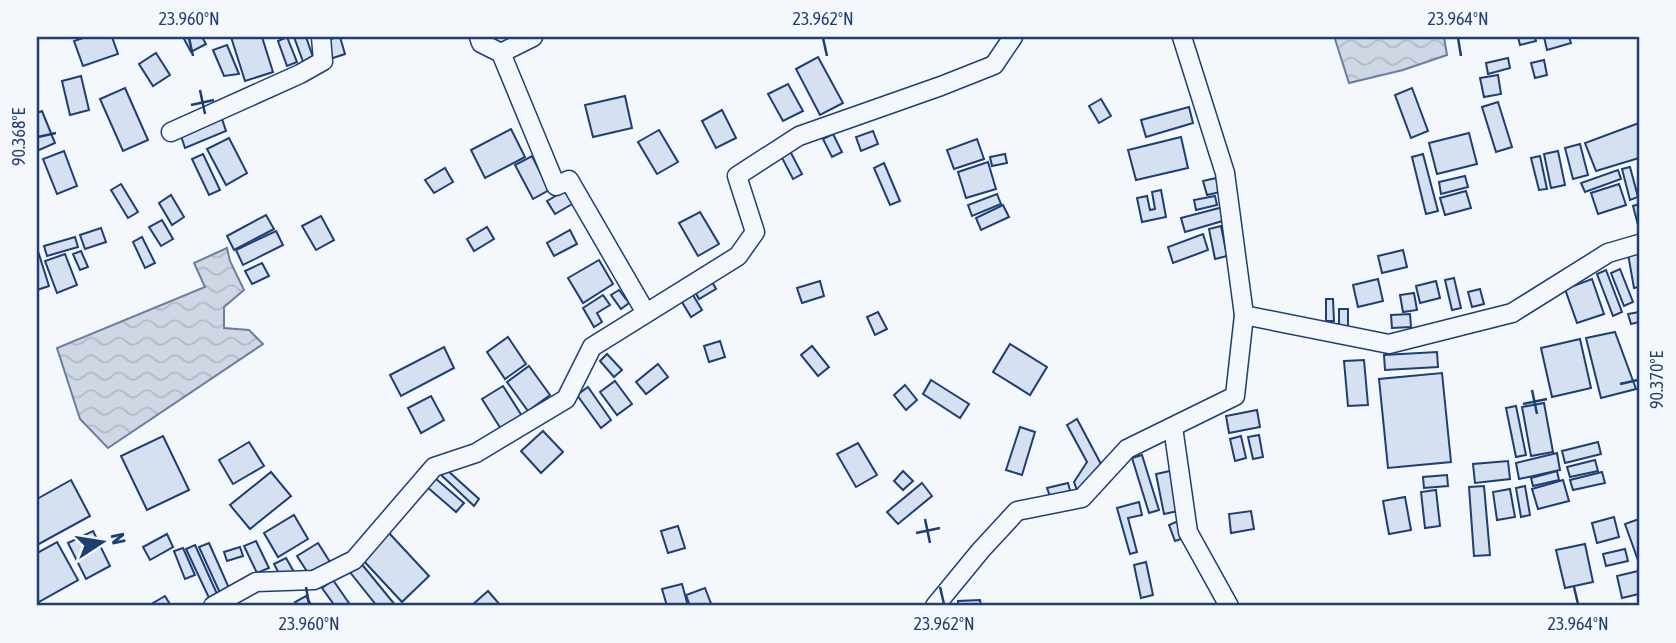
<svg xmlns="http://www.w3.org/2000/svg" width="1676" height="643" viewBox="0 0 1676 643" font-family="'Asap Condensed',sans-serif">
  <defs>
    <pattern id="water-waves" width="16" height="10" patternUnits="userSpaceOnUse" patternTransform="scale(1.75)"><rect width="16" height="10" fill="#cfd7e4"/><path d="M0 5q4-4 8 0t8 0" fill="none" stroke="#b1bac7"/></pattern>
  </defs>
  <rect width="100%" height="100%" fill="#f4f7fb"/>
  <!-- water -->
  <g fill="url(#water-waves)" stroke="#687fa3" stroke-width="2">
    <path d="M1338,37H1444L1447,55L1403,70L1349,83L1335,39Z"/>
    <path d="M227,248L230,261L244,290L224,307V328L249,330L263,344L108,448L80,419L57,348L205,287L194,263Z"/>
  </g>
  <!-- building -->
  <g fill="#d5e0f0" stroke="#1d3f73" stroke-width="2">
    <path d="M86,37H112L118,54L83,66L74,41Z"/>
    <path d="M183,37H202L206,44L191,52Z"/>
    <path d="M231,37H262L273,72L245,81Z"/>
    <path d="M287,37L297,62L287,66L278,41Z"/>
    <path d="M294,37H306L315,63L305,67Z"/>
    <path d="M340,37L345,54L330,59L325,40Z"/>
    <path d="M1518,37H1535L1536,41L1520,45Z"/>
    <path d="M1544,37H1569L1571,43L1547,50Z"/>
    <path d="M227,45L239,74L224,76L213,50Z"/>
    <path d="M156,53L170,75L153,86L139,64Z"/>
    <path d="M818,57L843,103L820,115L796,69Z"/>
    <path d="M1508,58L1510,68L1488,74L1486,63Z"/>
    <path d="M1544,60L1547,75L1535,78L1531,63Z"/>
    <path d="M1498,75L1501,94L1484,97L1480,78Z"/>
    <path d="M81,76L89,110L70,115L62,81Z"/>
    <path d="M788,84L803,111L783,121L768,94Z"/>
    <path d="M125,88L148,140L123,151L100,99Z"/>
    <path d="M1412,88L1428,131L1411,138L1395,95Z"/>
    <path d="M625,96L632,128L593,137L585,105Z"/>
    <path d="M1101,99L1111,116L1099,123L1089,106Z"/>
    <path d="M1498,102L1512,147L1496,152L1482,107Z"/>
    <path d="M218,107L226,131L185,148L176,121Z"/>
    <path d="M1189,107L1193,123L1146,137L1141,120Z"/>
    <path d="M722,110L736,138L716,148L702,121Z"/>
    <path d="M42,111L55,143L37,151V113Z"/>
    <path d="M1639,123V158L1596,171L1585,143Z"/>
    <path d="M511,129L525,157L485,178L471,150Z"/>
    <path d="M659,130L678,162L657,174L638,142Z"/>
    <path d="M873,131L878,144L861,151L856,137Z"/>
    <path d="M1469,133L1477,164L1437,174L1429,143Z"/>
    <path d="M833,134L842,152L832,157L823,139Z"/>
    <path d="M1181,137L1188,168L1136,180L1128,150Z"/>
    <path d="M229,138L247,173L226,185L207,149Z"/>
    <path d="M977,139L984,159L954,169L947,150Z"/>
    <path d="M1580,144L1588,175L1573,179L1565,148Z"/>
    <path d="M64,151L77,186L57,194L43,159Z"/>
    <path d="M790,151L802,174L793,179L781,156Z"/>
    <path d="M1558,151L1565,185L1551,188L1544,154Z"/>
    <path d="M203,154L220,190L209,195L192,159Z"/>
    <path d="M1005,154L1007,163L992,166L990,157Z"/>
    <path d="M1423,154L1438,211L1426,214L1412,157Z"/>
    <path d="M532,156L549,190L533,199L515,165Z"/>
    <path d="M1540,156L1547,189L1539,190L1531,158Z"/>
    <path d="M988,162L996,189L966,198L958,172Z"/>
    <path d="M884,163L900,201L890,205L874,168Z"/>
    <path d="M1630,167L1638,197L1630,200L1622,169Z"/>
    <path d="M445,168L453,182L434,193L425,180Z"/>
    <path d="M1618,170L1621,179L1585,192L1581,183Z"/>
    <path d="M1465,176L1468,187L1441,194L1439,182Z"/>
    <path d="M1216,178L1220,192L1207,195L1203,181Z"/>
    <path d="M121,184L138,212L128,218L111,190Z"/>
    <path d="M1619,184L1626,205L1598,214L1591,193Z"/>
    <path d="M566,190L574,203L555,214L547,201Z"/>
    <path d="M1161,190L1166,217L1142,222L1137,198L1147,196L1150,210L1155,209L1152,192Z"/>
    <path d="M1466,191L1471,208L1445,215L1440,198Z"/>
    <path d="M997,194L1001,204L972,216L968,205Z"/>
    <path d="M171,195L184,217L172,225L159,203Z"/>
    <path d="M1215,196L1217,205L1196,210L1194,200Z"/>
    <path d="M1639,204V225H1638L1633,206Z"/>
    <path d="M1003,205L1009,217L981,230L976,218Z"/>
    <path d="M1223,207L1226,220L1185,232L1181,218Z"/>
    <path d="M700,212L719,244L698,256L679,223Z"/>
    <path d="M266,215L274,229L234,250L227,236Z"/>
    <path d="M321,216L334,240L316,250L302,226Z"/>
    <path d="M162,220L173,239L161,246L149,227Z"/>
    <path d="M1221,226L1227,256L1215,259L1209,229Z"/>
    <path d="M487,227L494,239L474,251L467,239Z"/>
    <path d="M101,228L106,242L85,249L80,235Z"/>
    <path d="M570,230L577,244L554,256L547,243Z"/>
    <path d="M276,231L283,245L243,265L236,250Z"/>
    <path d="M1203,234L1208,250L1173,263L1168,247Z"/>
    <path d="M75,237L78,247L47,256L44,246Z"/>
    <path d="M142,237L155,263L145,268L133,242Z"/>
    <path d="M37,248L49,286L37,290Z"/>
    <path d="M1403,250L1407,267L1382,273L1378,256Z"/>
    <path d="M81,251L88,267L80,270L73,254Z"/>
    <path d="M1639,252V287L1634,288L1628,254Z"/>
    <path d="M65,254L77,285L57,293L45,261Z"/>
    <path d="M599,260L613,284L583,303L568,278Z"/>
    <path d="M262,263L269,276L252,284L245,271Z"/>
    <path d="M1620,269L1633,302L1624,306L1611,273Z"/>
    <path d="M1606,270L1622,312L1613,316L1597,274Z"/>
    <path d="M710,278L716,289L699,299L693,288Z"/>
    <path d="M1454,278L1461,308L1452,310L1445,280Z"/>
    <path d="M1378,279L1383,301L1358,307L1353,285Z"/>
    <path d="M1592,279L1604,314L1577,323L1565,289Z"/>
    <path d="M820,281L824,296L802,303L797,288Z"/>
    <path d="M1436,281L1440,298L1420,303L1416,286Z"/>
    <path d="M1480,289L1484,304L1472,307L1468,292Z"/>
    <path d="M619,290L629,303L621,309L611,295Z"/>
    <path d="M690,290L702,310L691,317L679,297Z"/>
    <path d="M1414,293L1417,310L1403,312L1400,295Z"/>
    <path d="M603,295L610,305L597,313L602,322L594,327L583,308Z"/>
    <path d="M1326,299H1333L1334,321H1326Z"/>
    <rect x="1339" y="309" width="9" height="18"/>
    <path d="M878,312L887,329L875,335L867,317Z"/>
    <path d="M1639,312V322L1631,324L1628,314Z"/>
    <path d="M1410,314L1411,327L1392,328L1391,315Z"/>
    <path d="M1615,332L1636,389L1601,398L1586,338Z"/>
    <path d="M508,337L526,364L505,379L487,352Z"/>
    <path d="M1580,339L1591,388L1552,397L1541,348Z"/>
    <path d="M720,341L725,357L709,362L704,346Z"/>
    <path d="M1010,344L1047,367L1030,395L993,372Z"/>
    <path d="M812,346L829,367L818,376L801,355Z"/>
    <path d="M444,347L454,368L401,396L390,375Z"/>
    <path d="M1437,352L1438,367L1385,370L1384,355Z"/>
    <path d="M607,354L622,370L614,377L600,361Z"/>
    <path d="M1364,360L1368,405L1348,406L1344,361Z"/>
    <path d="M658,364L668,377L646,394L636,382Z"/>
    <path d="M529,366L550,395L528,411L507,382Z"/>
    <path d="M1442,373L1451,462L1388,468L1379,379Z"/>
    <path d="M931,380L969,404L960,418L923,394Z"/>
    <path d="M615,381L632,404L617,415L600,392Z"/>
    <path d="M905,385L917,400L906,410L894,395Z"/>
    <path d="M503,386L522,416L501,429L482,399Z"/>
    <path d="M588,387L611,420L601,428L577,395Z"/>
    <path d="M431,396L444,420L421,433L408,408Z"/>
    <path d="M1544,403L1553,452L1531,456L1522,407Z"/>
    <path d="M1516,406L1526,455L1516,457L1506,408Z"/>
    <path d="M1257,410L1260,427L1229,433L1226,416Z"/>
    <path d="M1077,419L1102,466L1090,482L1077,490L1074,482L1087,462L1067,425Z"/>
    <path d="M1020,427L1035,432L1022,475L1006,470Z"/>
    <path d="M543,431L563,452L541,473L521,451Z"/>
    <path d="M1259,435L1263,457L1253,459L1248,437Z"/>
    <path d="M163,436L189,490L147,510L121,456Z"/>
    <path d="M1241,436L1246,458L1235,461L1230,439Z"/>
    <path d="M249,442L264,466L233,484L219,460Z"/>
    <path d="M1598,442L1601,454L1565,463L1562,451Z"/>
    <path d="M858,443L877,475L856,487L837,454Z"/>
    <path d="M1557,453L1560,470L1519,479L1516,463Z"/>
    <path d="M1142,455L1159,510L1149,513L1132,458Z"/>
    <path d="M1595,460L1598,471L1570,477L1567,467Z"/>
    <path d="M1508,461L1510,479L1475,483L1473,464Z"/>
    <path d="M447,470L479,499L474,506L438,472Z"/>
    <path d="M903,471L913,481L903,490L894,481Z"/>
    <path d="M1170,471L1178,511L1164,514L1156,474Z"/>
    <path d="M1557,471L1559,480L1533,486L1531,478Z"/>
    <path d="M271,472L291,496L250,529L230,505Z"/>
    <path d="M1602,472L1605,483L1573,490L1570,480Z"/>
    <path d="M1447,475L1448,486L1424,488L1423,477Z"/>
    <path d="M435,478L464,503L456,512L427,487Z"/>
    <path d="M71,480L90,516L37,545V499Z"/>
    <path d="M1563,480L1569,501L1538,509L1532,489Z"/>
    <path d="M922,483L932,496L898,524L887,512Z"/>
    <path d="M1068,483L1071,494L1051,499L1047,488Z"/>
    <path d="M1484,486L1490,555L1474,556L1469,487Z"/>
    <path d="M1525,486L1530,515L1521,517L1516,488Z"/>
    <path d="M1510,489L1515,517L1497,520L1493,492Z"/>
    <path d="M1436,490L1440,526L1425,528L1421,492Z"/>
    <path d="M1405,497L1411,530L1389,534L1383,501Z"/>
    <path d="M1139,502L1142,515L1128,518L1137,552L1130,554L1117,508Z"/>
    <path d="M1251,511L1254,529L1231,533L1229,514Z"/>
    <path d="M294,515L308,539L278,557L264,533Z"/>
    <path d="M1614,517L1619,537L1597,543L1592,523Z"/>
    <path d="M1639,519V563L1625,524Z"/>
    <path d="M1178,521L1184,538L1175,541L1169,525Z"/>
    <path d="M678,526L685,548L668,553L661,531Z"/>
    <path d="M93,531L110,566L86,579L68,543Z"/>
    <path d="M389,533L429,576L402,602L361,558Z"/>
    <path d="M167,534L173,547L150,560L143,547Z"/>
    <path d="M256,541L269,568L257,573L244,546Z"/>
    <path d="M57,542L78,580L37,603V553Z"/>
    <path d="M209,543L229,588L220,593L199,547Z"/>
    <path d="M318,543L330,562L310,576L297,556Z"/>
    <path d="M1585,544L1593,582L1565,588L1556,550Z"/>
    <path d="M195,545L218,596L210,600L186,549Z"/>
    <path d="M240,547L243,556L227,561L224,552Z"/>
    <path d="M183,548L195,575L185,579L174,551Z"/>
    <path d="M1625,549L1628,561L1606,566L1603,554Z"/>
    <path d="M286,558L294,572L282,579L274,564Z"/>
    <path d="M360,562L396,606H377L349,571Z"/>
    <path d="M1146,562L1153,595L1141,598L1134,565Z"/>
    <path d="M1638,571L1639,594L1622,598L1617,576Z"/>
    <path d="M333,580L351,606H335L322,588Z"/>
    <path d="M682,584L688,606H667L662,589Z"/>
    <path d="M705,588L712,606H690L686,595Z"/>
    <path d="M488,591L501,606H471Z"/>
    <path d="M165,596L171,606H155L153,603Z"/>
    <path d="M306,596L312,606H298L295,602Z"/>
    <path d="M980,600L981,606H958V601Z"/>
  </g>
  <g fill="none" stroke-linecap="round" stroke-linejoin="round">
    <defs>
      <g id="street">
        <path d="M479,37L481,43L501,53L556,186L569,180L646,313"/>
        <path d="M501,53L533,37"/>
        <path d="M171,132L300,74L323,61L321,37"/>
        <path d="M1244,315L1389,344L1512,313L1608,253L1639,244"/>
        <path d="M1173,427L1188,532L1229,606"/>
        <path d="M213,606L256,582L314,580L354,560L434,467L476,453L566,399L592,347L738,256L755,232L737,176L799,136L941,86L994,65L1013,37"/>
        <path d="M935,606L981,550L1017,511L1082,498L1127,449L1235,396L1244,315L1225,173L1182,37"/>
      </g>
    </defs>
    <!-- street casing -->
    <use href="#street" stroke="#1d3f73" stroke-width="21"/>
    <!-- street -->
    <use href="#street" stroke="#f4f7fb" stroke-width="18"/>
  </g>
  <!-- ticks -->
  <path fill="none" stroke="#1d3f73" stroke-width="2.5" d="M189,38L193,56M823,38L827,56M1458,38L1461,56M200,90L205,114M191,105L214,100M38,137L56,133M1620,384L1638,380M1532,390L1537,414M1523,404L1547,399M925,519L930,543M916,533L940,528M306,587L309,604M940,587L944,604M1574,587L1578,604"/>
  <!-- border -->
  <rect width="1676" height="643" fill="none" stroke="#f4f7fb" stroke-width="77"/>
  <!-- north arrow -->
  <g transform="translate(102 542) rotate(78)" stroke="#f4f7fb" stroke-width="5" paint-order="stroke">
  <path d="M0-5L12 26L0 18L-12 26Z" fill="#1d3f73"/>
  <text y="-10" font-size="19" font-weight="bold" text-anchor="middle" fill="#1d3f73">N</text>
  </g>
  <rect x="38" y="38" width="1600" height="566" fill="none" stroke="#1d3f73" stroke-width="2.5"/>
  <g font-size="18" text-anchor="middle" fill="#1d3f73">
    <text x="189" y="25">23.960°N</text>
    <text x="823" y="25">23.962°N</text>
    <text x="1458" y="25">23.964°N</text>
    <text transform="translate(19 137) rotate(-90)" y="6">90.368°E</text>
    <text transform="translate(1657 380) rotate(-90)" y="6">90.370°E</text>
    <text x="309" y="630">23.960°N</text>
    <text x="944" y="630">23.962°N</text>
    <text x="1578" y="630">23.964°N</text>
  </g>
</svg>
